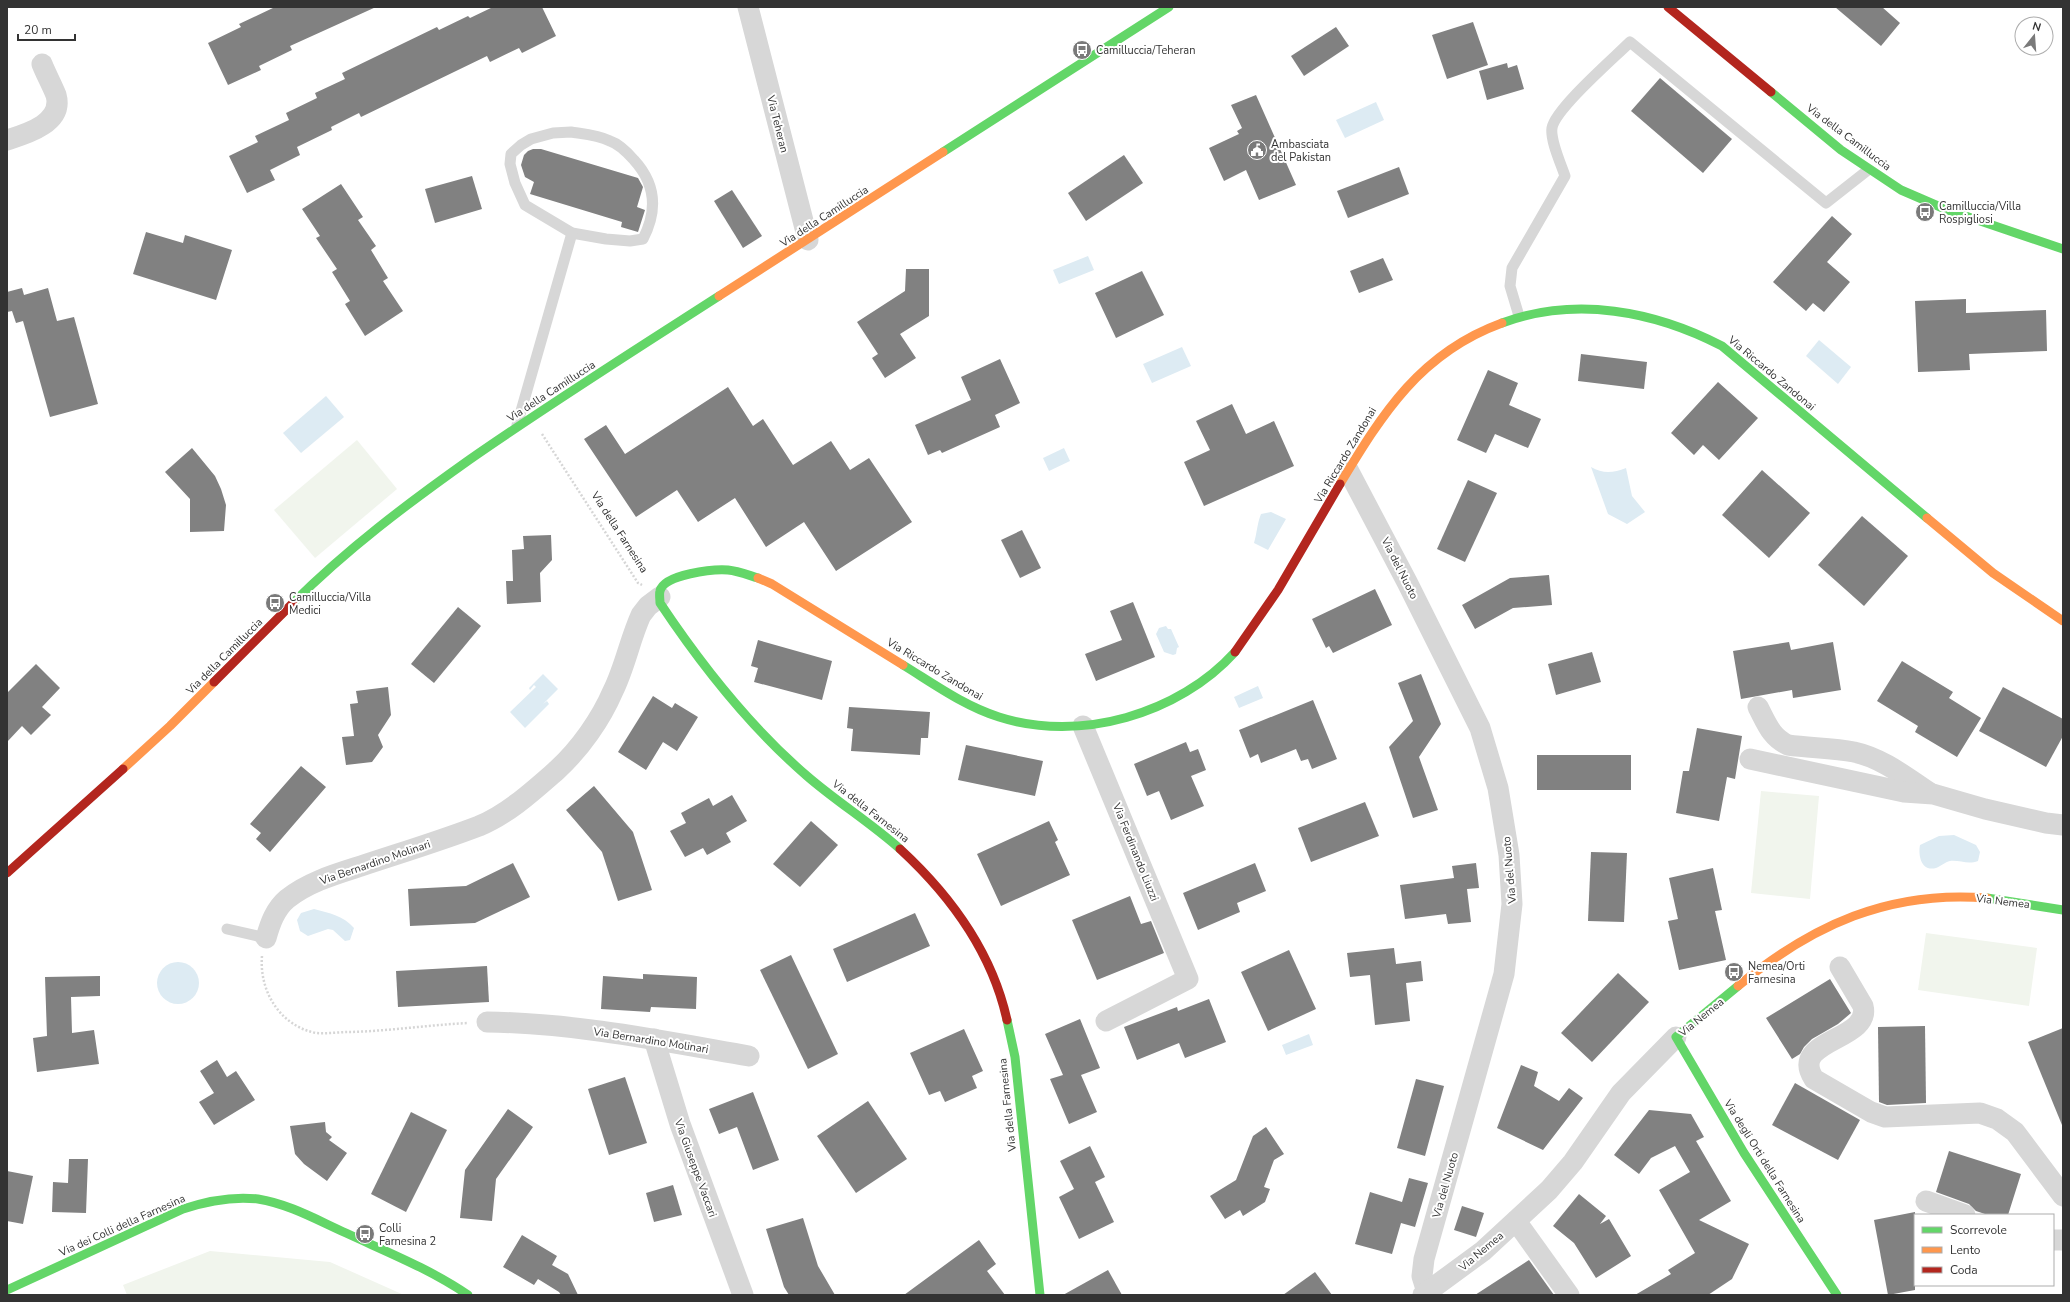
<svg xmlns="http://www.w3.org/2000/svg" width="2070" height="1302" viewBox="0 0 2070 1302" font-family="'Nunito Sans',sans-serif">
  <rect width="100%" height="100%" fill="#fff"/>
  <!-- green -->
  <g fill="#f1f5ed">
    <path d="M357,440L397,489L315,558L274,510Z"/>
    <path d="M1761,791L1819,796L1810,899L1751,893Z"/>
    <path d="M1926,933L2037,948L2029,1006L1918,990Z"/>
    <path d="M210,1251L330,1262L404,1295H127L123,1285Z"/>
  </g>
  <!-- water -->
  <g fill="#ddebf3">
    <path d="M1376,102L1384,120L1345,138L1336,120Z"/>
    <path d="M1088,256L1094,270L1059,284L1053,270Z"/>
    <path d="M1819,340L1851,367L1838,384L1806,356Z"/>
    <path d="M1182,347L1191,366L1152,383L1143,364Z"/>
    <path d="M326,396L344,417L301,453L283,433Z"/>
    <path d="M1064,448L1070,461L1049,471L1043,458Z"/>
    <path d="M1591,467C1603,474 1613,473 1626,468L1632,496L1645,512L1627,524L1608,514Z"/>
    <path d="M1271,512L1286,519L1268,550L1254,543C1257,533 1257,524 1261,514Z"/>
    <path d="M1166,626L1168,629H1171L1179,647L1177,648L1176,654L1173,655L1164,652L1156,634L1159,628Z"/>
    <path d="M543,674L558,689L543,704L547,701L549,704L525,728L510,712L536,687L534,685L530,690L529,688Z"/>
    <path d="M1258,686L1263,698L1239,708L1234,697Z"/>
    <path d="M1954,835L1976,845L1980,852L1978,861C1968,865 1960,860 1950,861C1945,862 1941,866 1936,868C1921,872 1918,855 1920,845L1939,836Z"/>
    <path d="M314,909C329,913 344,916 354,928L350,940L345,941L333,930L328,929L308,936L300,931L297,920L301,913Z"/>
    <circle cx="178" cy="983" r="21"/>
    <path d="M1309,1034L1313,1045L1286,1055L1282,1045Z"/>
  </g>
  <!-- building -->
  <g fill="#818181">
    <path d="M275,7H376L290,46L292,50L259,66L261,70L228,85L208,43L241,27L239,24Z"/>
    <path d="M493,7H542L556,36L522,53L519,48L490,62L487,56L361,117L359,113L331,127L332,130L297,147L300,155L270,170L275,180L247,193L229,156L258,142L255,136L289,120L286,113L317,98L315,93L345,79L342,73L437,27L439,30L468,16L470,18Z"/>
    <path d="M1835,7H1882L1900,23L1881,46Z"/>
    <path d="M1473,22L1488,65L1447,79L1432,35Z"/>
    <path d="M1336,27L1349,46L1304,76L1291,56Z"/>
    <path d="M1507,63L1508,68L1517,65L1524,89L1487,100L1479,71Z"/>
    <path d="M1660,78L1732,139L1703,173L1631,111Z"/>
    <path d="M1256,95L1296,185L1259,200L1246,170L1224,181L1209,148L1239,134L1237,131L1242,128L1231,105Z"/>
    <path d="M533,149H541L638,178L643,187L637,207L645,210L638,232L621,227L622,222L530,194L534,182L525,177L521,165L524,155L528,151Z"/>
    <path d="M1124,155L1143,183L1086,221L1068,193Z"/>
    <path d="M1399,167L1409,194L1348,218L1337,191Z"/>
    <path d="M472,176L482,209L435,223L425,189Z"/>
    <path d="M341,184L363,217L358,220L376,246L371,250L388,278L383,281L403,311L365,336L345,304L350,301L332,272L337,269L316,238L320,236L302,209Z"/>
    <path d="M732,190L762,236L743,248L714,201Z"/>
    <path d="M1832,216L1852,234L1827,262L1850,282L1824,312L1813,303L1806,311L1773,282Z"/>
    <path d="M146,232L183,243L185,235L232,250L216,300L133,274Z"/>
    <path d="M1383,258L1393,280L1359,293L1350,271Z"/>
    <path d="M906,269H929V316L900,334L916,358L885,378L872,358L878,354L857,322L905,291Z"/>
    <path d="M1142,271L1164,315L1116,338L1095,293Z"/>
    <path d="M22,288L24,295L48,288L57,321L74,317L98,404L50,417L23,321L16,323L12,311L7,312V292Z"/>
    <path d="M1966,299V313L2046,310L2047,351L1969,354L1970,370L1918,372L1915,301Z"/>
    <path d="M1581,354L1647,362L1644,389L1578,381Z"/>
    <path d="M1000,359L1020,403L995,415L1000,427L942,453L940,450L928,455L915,425L971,400L961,377Z"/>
    <path d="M1488,370L1518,383L1509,405L1541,419L1528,448L1495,434L1486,453L1457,440Z"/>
    <path d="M1718,382L1758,418L1719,460L1703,445L1694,455L1671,433Z"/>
    <path d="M728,387L753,426L763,419L793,465L831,441L850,470L869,458L912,522L836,571L804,522L766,547L735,498L698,522L677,490L636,517L584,439L606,425L625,454Z"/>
    <path d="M1232,404L1246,434L1274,421L1294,466L1204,506L1184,462L1210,450L1196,421Z"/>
    <path d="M192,448L215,476L221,489L226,505L224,531L190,532V499L165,472Z"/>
    <path d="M1762,470L1810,513L1769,558L1722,515Z"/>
    <path d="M1468,480L1497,493L1465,562L1437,549Z"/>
    <path d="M1862,516L1908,556L1864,606L1818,565Z"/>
    <path d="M1022,530L1041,568L1020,578L1001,540Z"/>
    <path d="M551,535L552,560L540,573L541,602L507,604L506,581H513L512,550L524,549L523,536Z"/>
    <path d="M1549,575L1552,605L1513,608L1475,629L1462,605L1510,578Z"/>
    <path d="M1375,589L1392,625L1333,653L1329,646L1326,648L1312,619Z"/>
    <path d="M1133,602L1155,657L1096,681L1085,654L1122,640L1110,611Z"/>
    <path d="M458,607L481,626L434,683L411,664Z"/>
    <path d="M758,640L832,661L822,700L754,682L758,668L751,666Z"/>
    <path d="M1789,642L1791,650L1833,642L1841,690L1793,698L1792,690L1741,699L1733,651Z"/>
    <path d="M1592,652L1601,682L1556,695L1548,664Z"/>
    <path d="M1902,661L1953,692L1949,698L1981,718L1957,757L1915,732L1918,726L1877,701Z"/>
    <path d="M36,664L60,688L42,707L51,715L31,735L22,726L7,742V693Z"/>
    <path d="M1421,674L1441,724L1419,757L1438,810L1413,818L1389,747L1413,721L1398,683Z"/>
    <path d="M388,687L391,715L378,735L383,747L372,762L346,765L342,737L354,736L350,704L358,703L356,691Z"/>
    <path d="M2003,687L2063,719V736L2046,767L1979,731Z"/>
    <path d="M653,696L672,708L675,703L698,717L677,751L663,742L646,770L618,752Z"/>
    <path d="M1313,700L1337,759L1312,769L1308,759L1301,761L1296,749L1261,763L1258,754L1250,758L1239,730Z"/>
    <path d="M849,707L930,712L928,738H921L920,755L851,751L853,729L847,728Z"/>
    <path d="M1697,728L1742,736L1735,779L1727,777L1719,821L1676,813L1683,771H1689Z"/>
    <path d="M1186,742L1190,752L1198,749L1206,770L1191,776L1204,806L1171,820L1159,791L1147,796L1134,764Z"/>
    <path d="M966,745L1043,761L1035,796L958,780Z"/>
    <rect x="1537" y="755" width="94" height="35"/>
    <path d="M301,766L326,787L270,852L256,839L261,833L250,824Z"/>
    <path d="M594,786L633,832L652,890L618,901L602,852L566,810Z"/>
    <path d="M732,795L747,821L726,833L731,842L707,855L703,848L685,857L670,831L686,823L681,813L709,798L713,806Z"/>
    <path d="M1365,802L1379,836L1311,862L1298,828Z"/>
    <path d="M811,821L838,845L800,887L773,864Z"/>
    <path d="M1049,821L1058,840L1055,842L1070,875L1001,906L977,854Z"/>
    <path d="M1591,852L1627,853L1624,922L1588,921Z"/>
    <path d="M513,863L530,897L475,923L410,926L408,889L466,886Z"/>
    <path d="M1255,863L1266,891L1237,903L1240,912L1198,930L1183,893Z"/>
    <path d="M1476,863L1479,888L1467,889L1471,922L1448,924L1446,914L1405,919L1400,885L1454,878L1452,866Z"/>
    <path d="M1713,868L1722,910L1715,911L1726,960L1679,970L1668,921L1678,919L1669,878Z"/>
    <path d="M1130,896L1141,924L1151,921L1164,953L1097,980L1072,920Z"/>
    <path d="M915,913L930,946L847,982L833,949Z"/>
    <path d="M1394,948L1396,964L1421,961L1423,981L1406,983L1410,1021L1375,1025L1370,975L1350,977L1347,953Z"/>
    <path d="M1289,950L1316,1009L1268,1031L1241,972Z"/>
    <path d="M791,955L838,1054L808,1069L760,970Z"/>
    <path d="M487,966L489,1002L398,1007L396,971Z"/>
    <path d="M1618,973L1649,1002L1592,1062L1561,1033Z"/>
    <path d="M643,974L697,977L696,1009L651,1007L650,1012L601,1009L603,976L643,979Z"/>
    <path d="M100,976V996L71,997L72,1033L94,1030L99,1064L37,1072L33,1038L47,1036L45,977Z"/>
    <path d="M1830,979L1851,1013L1838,1024L1812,1039L1804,1047L1800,1054L1792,1059L1766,1018Z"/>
    <path d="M1209,999L1226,1042L1185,1058L1179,1043L1137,1060L1124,1027L1177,1007L1178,1011Z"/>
    <path d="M1080,1019L1100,1068L1081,1075L1097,1112L1069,1124L1050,1079L1063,1075L1045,1034Z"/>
    <path d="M1925,1026L1926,1103L1887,1105L1879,1102L1878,1027Z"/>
    <path d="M2063,1028V1125H2062L2028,1042Z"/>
    <path d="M964,1029L983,1071L972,1076L977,1088L945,1102L940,1091L929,1095L910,1053Z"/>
    <path d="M217,1060L227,1077L236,1071L255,1100L214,1125L199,1102L214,1093L200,1071Z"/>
    <path d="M1521,1065L1538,1072L1534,1086L1559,1101L1569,1088L1583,1098L1543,1150L1497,1128Z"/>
    <path d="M625,1077L647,1143L609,1155L588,1089Z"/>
    <path d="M1416,1079L1444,1086L1425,1156L1397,1148Z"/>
    <path d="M1795,1083L1860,1120L1838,1160L1772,1125Z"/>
    <path d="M753,1092L779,1160L753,1170L737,1127L719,1134L709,1109Z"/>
    <path d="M868,1101L907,1159L856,1193L817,1136Z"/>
    <path d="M508,1109L533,1127L496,1179L492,1221L460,1218L465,1170Z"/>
    <path d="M1649,1110L1691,1114L1704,1137L1696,1141L1731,1201L1699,1220L1749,1244L1732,1279L1708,1295H1635L1671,1274L1668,1270L1695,1253L1659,1190L1690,1172L1675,1146L1651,1158L1639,1174L1614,1155Z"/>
    <path d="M411,1112L447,1130L406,1212L371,1194Z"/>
    <path d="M325,1122L326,1132L332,1137L329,1140L347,1153L327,1181L304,1164L295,1154L290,1126Z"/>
    <path d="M1266,1127L1284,1154L1274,1160L1264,1187L1270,1189L1265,1202L1243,1216L1240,1210L1225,1219L1210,1196L1236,1180L1253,1136Z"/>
    <path d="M1090,1146L1105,1177L1095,1182L1114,1222L1079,1239L1059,1197L1074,1189L1060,1161Z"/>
    <path d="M1949,1151L2021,1174L2008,1215H1988L1976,1211L1969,1204L1936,1192Z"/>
    <path d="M69,1159H88L86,1213L52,1212L53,1182L68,1183Z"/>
    <path d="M7,1171L33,1176L23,1224L7,1221Z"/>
    <path d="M1409,1178L1428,1183L1415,1227L1401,1223L1392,1254L1355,1244L1370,1192L1402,1202Z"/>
    <path d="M673,1185L682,1215L654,1222L646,1193Z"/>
    <path d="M1579,1194L1606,1216L1600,1224L1609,1219L1631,1256L1596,1278L1574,1243L1553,1226Z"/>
    <path d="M1462,1206L1484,1213L1476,1237L1454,1230Z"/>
    <path d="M1915,1212V1290L1888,1295L1874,1220Z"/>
    <path d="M803,1218L818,1266L835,1295H789L784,1287L766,1229Z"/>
    <path d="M522,1235L557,1256L552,1265L568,1274L578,1295H561L559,1292L538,1279L534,1285L503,1267Z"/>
    <path d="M979,1240L996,1264L987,1271L1005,1295H904Z"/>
    <path d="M1529,1260L1554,1295H1475Z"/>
    <path d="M1108,1270L1122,1295H1063Z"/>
    <path d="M1315,1272L1332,1295H1283Z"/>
  </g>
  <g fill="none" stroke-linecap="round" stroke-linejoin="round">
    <!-- path -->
    <g stroke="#d6d6d6" stroke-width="2.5" stroke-dasharray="2 2" stroke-linecap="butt">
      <path d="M542,434L638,583L642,585"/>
      <path d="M262,956C259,991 280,1026 316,1033C327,1034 339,1032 350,1032C389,1031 428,1025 468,1023"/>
    </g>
    <!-- lane -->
    <g stroke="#d7d7d7" stroke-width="11">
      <path d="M571,132C584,134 598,135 610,141C619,144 627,152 634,160C656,184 658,210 643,239L630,241L606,239L572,233L525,205L515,183L510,164L511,154L521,145L531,139L553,133Z"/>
      <path d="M1519,316L1510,286L1512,268L1565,176C1561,164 1550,140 1552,128C1555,109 1614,58 1630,42L1826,203L1868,170"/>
      <path d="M517,425L572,233"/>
      <path d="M227,929L266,938"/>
    </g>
    <!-- street -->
    <g stroke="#d7d7d7" stroke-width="21">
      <path d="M748,7L808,240"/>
      <path d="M7,140C26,134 64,123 56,95C52,85 46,74 42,64"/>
      <path d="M1348,470L1407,582L1480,728L1498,788L1509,855L1512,904L1504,974L1424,1259L1422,1276L1427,1292"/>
      <path d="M1758,707C1767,724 1771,737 1788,745C1810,748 1833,748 1854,752C1882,758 1906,777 1930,793"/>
      <path d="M1083,726L1188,979L1106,1021"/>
      <path d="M1750,759L1904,792L1933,794L1985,809L2046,823L2063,825"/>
      <path d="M266,938C270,924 275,909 287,899C308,882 336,874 361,866C400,853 440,841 479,826C508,814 533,791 557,770C580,749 601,719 613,691C625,667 630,639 641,615L648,606L660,597"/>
      <path d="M1840,967L1863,1006C1872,1041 1788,1039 1814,1079L1871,1112L1885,1117L1980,1113L1997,1119L2015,1132L2063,1196"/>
      <path d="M487,1022C575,1023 663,1041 749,1056"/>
      <path d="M654,1039L680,1124L743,1295"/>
      <path d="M1926,1201L1965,1215"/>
      <path d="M1516,1221L1569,1295"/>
      <path d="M2053,1240H2063"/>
      <path d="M1423,1295L1483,1251L1549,1190L1573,1162L1621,1093L1676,1037"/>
    </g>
    <!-- fast -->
    <g stroke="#63d668" stroke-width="9">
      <path d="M1771,92L1841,150L1901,190L1945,209L2063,249"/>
      <path d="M943,152L1169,7"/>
      <path d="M1502,323C1576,296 1654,311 1722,346L1927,518"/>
      <path d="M758,578C748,575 738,571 728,570C714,569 664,574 660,591C659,594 660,599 660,603C702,666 749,726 807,776C837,802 871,823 900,849"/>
      <path d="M293,603C347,549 407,504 469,460C551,403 635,350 719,296"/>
      <path d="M903,665C934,684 964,706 999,717C1080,743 1179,714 1235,652"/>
      <path d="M1987,898L2063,910"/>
      <path d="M1738,986L1676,1037L1744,1153L1837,1295"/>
      <path d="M1007,1020L1015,1057L1040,1295"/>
      <path d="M7,1290L183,1209C207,1201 232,1196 258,1199C289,1204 317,1220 346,1233C387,1252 430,1269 468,1295"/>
    </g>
    <!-- slow -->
    <g stroke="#ff974d" stroke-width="9">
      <path d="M719,296L943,152"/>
      <path d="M1340,484C1383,413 1420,353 1502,323"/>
      <path d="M1927,518L1993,573L2063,621"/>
      <path d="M758,578L772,584L903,665"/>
      <path d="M123,769L170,726L214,682"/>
      <path d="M1738,986C1812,925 1889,890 1987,898"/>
    </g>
    <!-- jam -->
    <g stroke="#b3261e" stroke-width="9">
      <path d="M1668,7L1771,92"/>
      <path d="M1235,652L1278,590L1340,484"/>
      <path d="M214,682L293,603"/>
      <path d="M900,849C951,896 992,952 1007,1020"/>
      <path d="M7,873L123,769"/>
    </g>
  </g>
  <!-- icons -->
  <defs>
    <symbol id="bus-disc" viewBox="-11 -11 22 22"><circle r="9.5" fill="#7a7a7a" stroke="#fff"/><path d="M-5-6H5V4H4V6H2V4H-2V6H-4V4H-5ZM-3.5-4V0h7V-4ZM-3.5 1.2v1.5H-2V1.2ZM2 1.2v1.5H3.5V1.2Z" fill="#fff"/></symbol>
    <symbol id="civic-disc" viewBox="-11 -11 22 22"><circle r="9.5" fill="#7a7a7a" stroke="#fff"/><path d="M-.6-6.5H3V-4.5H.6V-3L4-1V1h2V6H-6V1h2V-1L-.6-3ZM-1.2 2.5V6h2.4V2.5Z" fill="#fff"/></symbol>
  </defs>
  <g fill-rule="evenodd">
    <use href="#bus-disc" x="1071" y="39" width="22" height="22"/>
    <use href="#civic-disc" x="1246" y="139" width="22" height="22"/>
    <use href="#bus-disc" x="1914" y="201" width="22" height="22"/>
    <use href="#bus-disc" x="264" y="592" width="22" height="22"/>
    <use href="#bus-disc" x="1723" y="961" width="22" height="22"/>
    <use href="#bus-disc" x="354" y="1223" width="22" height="22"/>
  </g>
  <g text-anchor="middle" stroke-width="4" stroke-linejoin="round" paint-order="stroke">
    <!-- poi labels -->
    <g font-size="11" fill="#333" stroke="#fff" text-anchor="start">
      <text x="1096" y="54">Camilluccia/Teheran</text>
      <text x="1271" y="148">Ambasciata<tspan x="1271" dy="13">del Pakistan</tspan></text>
      <text x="1939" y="210">Camilluccia/Villa<tspan x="1939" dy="13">Rospigliosi</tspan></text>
      <text x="289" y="601">Camilluccia/Villa<tspan x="289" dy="13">Medici</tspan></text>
      <text x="1748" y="970">Nemea/Orti<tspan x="1748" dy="13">Farnesina</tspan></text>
      <text x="379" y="1232">Colli<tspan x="379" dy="13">Farnesina 2</tspan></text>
    </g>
    <!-- street labels -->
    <g font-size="11" fill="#333" stroke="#fff">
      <text transform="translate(778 124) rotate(76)" y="4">Via Teheran</text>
      <text transform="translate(1849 137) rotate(37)" y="4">Via della Camilluccia</text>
      <text transform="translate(824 216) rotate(-33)" y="4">Via della Camilluccia</text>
      <text transform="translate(1772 373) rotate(40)" y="4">Via Riccardo Zandonai</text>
      <text transform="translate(551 391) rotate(-33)" y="4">Via della Camilluccia</text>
      <text transform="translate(1345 455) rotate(-59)" y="4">Via Riccardo Zandonai</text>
      <text transform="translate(620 532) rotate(57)" y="4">Via della Farnesina</text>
      <text transform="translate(1400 568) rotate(63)" y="4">Via del Nuoto</text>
      <text transform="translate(224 656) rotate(-45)" y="4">Via della Camilluccia</text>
      <text transform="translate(935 669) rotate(31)" y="4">Via Riccardo Zandonai</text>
      <text transform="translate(871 811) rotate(38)" y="4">Via della Farnesina</text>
      <text transform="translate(1136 852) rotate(68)" y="4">Via Ferdinando Liuzzi</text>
      <text transform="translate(375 862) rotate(-19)" y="4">Via Bernardino Molinari</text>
      <text transform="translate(1509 870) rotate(-95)" y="4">Via del Nuoto</text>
      <text transform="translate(2003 901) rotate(7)" y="4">Via Nemea</text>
      <text transform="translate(1701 1017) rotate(-39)" y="4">Via Nemea</text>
      <text transform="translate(651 1040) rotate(9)" y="4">Via Bernardino Molinari</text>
      <text transform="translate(1007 1105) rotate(-96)" y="4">Via della Farnesina</text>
      <text transform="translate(1765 1161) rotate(58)" y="4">Via degli Orti della Farnesina</text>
      <text transform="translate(696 1168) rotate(70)" y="4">Via Giuseppe Vaccari</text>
      <text transform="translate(1445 1185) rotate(-74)" y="4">Via del Nuoto</text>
      <text transform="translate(122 1225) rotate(-24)" y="4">Via dei Colli della Farnesina</text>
      <text transform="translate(1481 1251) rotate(-40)" y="4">Via Nemea</text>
    </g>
  </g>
  <!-- border -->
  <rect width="2070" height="1302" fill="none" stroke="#333333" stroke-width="16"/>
  <!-- legend -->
  <rect x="1914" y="1214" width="140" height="72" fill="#ffffff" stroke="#adadad"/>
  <rect x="1922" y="1227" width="20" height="6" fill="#63d668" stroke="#adadad"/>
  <text x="1950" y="1234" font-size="12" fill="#333333">Scorrevole</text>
  <rect x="1922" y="1247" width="20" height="6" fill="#ff974d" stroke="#adadad"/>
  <text x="1950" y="1254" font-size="12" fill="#333333">Lento</text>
  <rect x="1922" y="1267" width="20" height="6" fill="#b3261e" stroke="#adadad"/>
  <text x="1950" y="1274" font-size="12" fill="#333333">Coda</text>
  <!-- north arrow -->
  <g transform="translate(2034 36) rotate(17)"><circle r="19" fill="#ffffff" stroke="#adadad"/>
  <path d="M0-3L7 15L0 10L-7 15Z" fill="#7a7a7a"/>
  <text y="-6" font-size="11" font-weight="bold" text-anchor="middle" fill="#333333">N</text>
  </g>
  <!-- scale -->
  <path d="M18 34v6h57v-6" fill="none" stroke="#333333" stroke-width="2"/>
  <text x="24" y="34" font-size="12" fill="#333333" stroke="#ffffff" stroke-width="3" paint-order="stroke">20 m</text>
</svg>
